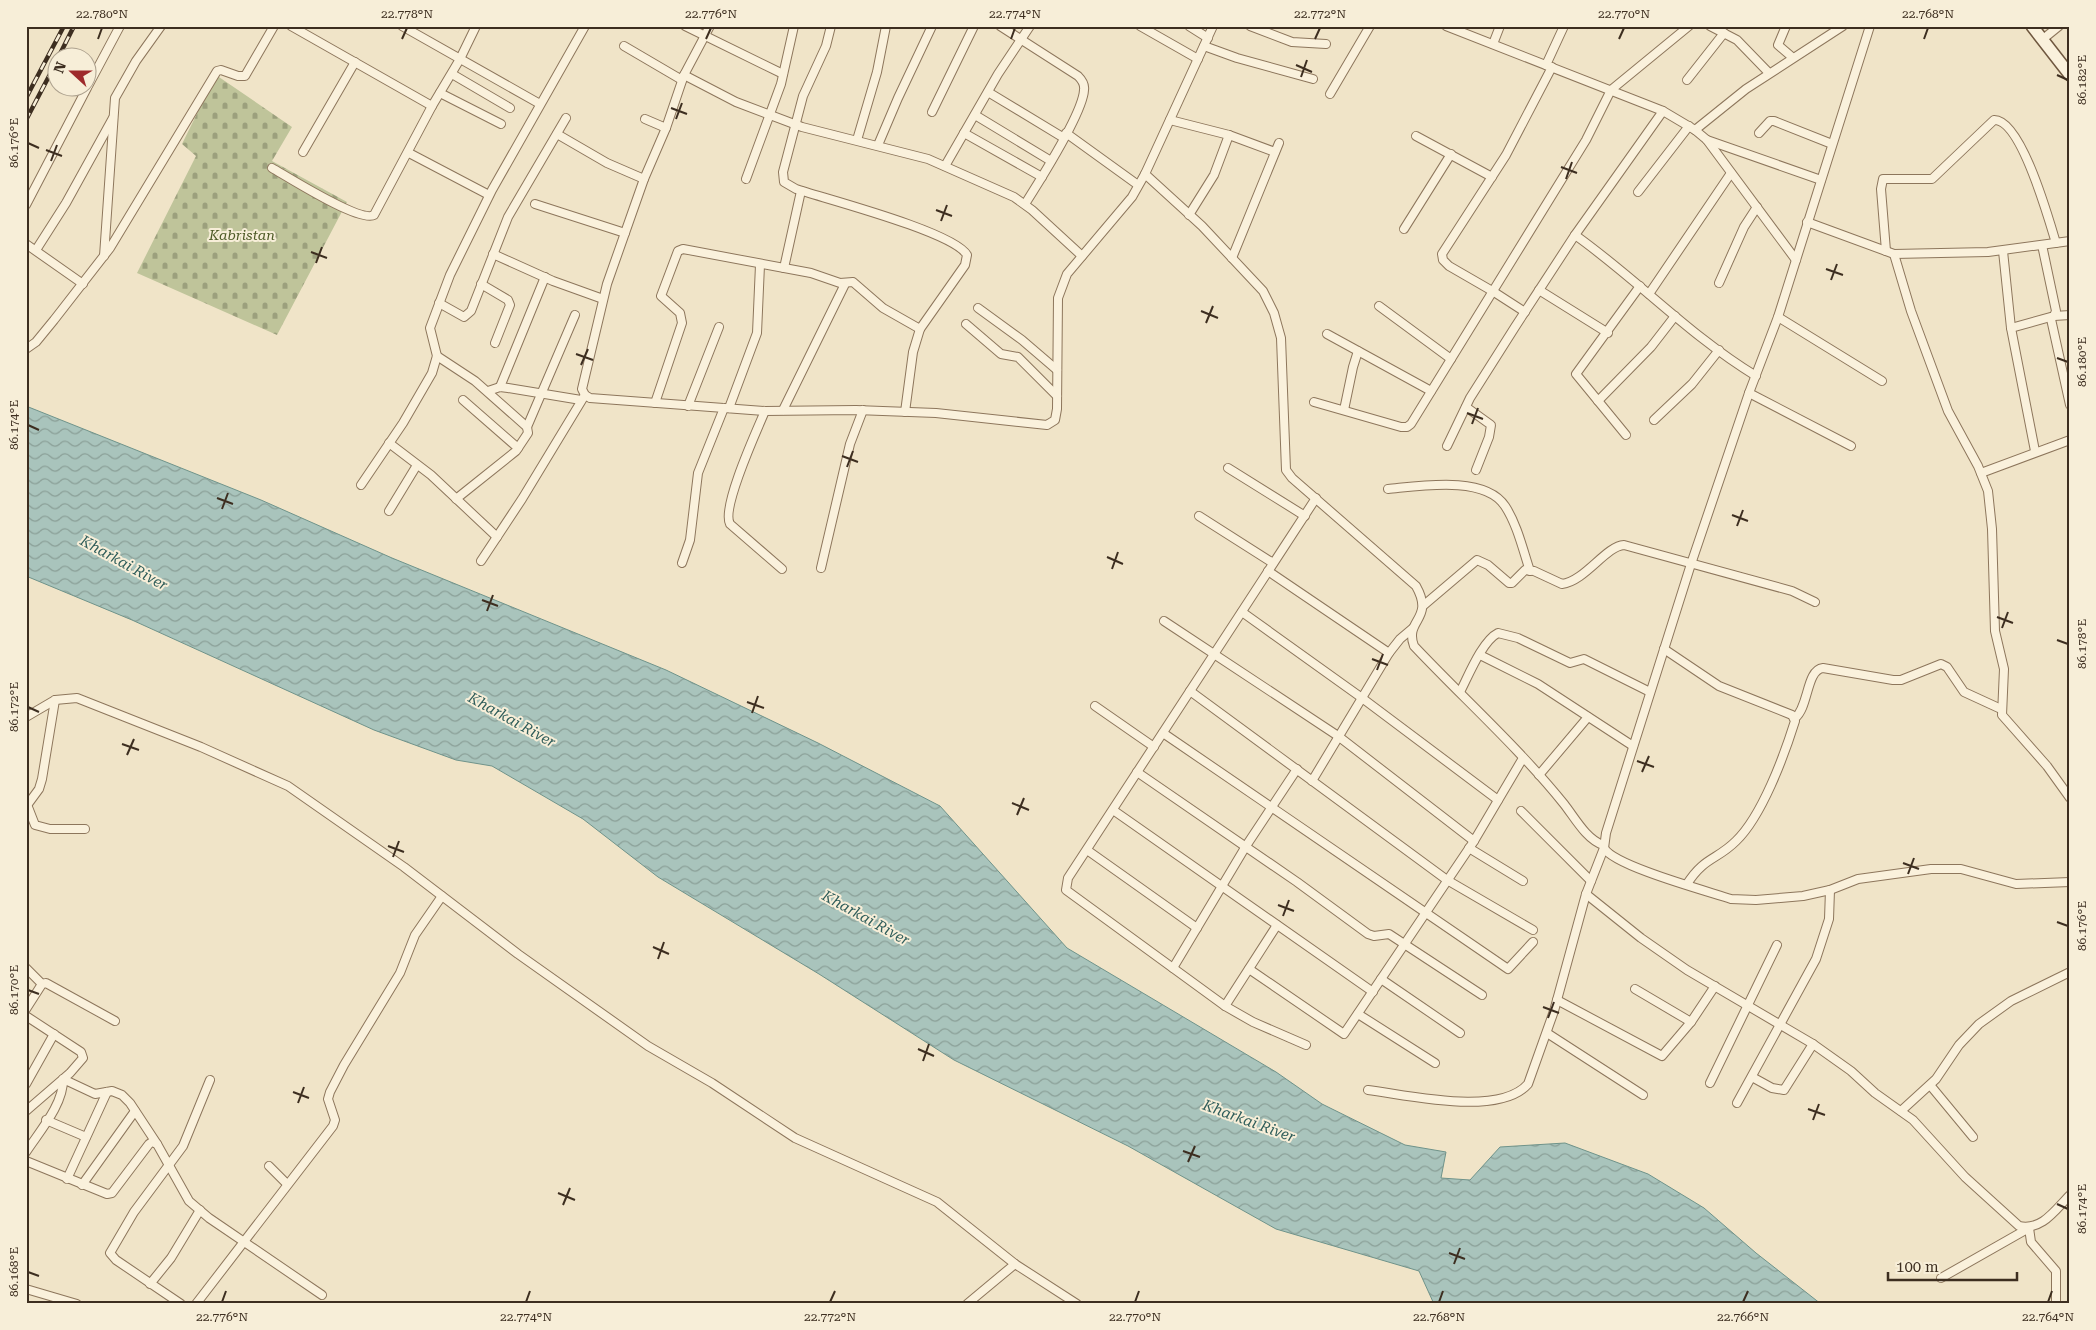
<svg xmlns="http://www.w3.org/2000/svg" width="2096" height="1330" viewBox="0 0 2096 1330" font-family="'Roboto Serif',serif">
  <defs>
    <pattern id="cemetery-stones" width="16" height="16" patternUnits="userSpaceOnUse" patternTransform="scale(1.25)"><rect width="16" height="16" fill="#bfc49a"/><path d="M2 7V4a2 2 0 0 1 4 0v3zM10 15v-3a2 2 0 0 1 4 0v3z" fill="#9ca07d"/></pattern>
    <pattern id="water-waves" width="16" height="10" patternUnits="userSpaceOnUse" patternTransform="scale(1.25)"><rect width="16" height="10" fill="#a9c4bc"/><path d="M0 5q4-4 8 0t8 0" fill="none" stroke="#8ba098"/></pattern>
  </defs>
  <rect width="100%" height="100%" fill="#f0e4c8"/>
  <!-- cemetery -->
  <path fill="url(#cemetery-stones)" d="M216,75L292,127L272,161L347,202L277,335L137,273L196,156L182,144Z"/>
  <!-- water -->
  <path fill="url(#water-waves)" stroke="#6f938a" d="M26,406L261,500L392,558L666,670L818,743L940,806L1067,948L1276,1072L1322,1104L1405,1145L1446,1152L1441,1178L1470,1180L1500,1147L1565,1143L1648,1174L1704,1208L1756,1253L1821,1304H1434L1419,1271L1276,1229L1128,1146L954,1060L819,974L658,877L583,819L492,766L456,760L374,730L132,620L26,576Z"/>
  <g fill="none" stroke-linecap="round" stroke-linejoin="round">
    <defs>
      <g id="street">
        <path d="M291,26L432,106"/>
        <path d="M402,26L540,104"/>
        <path d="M685,26L783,74"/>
        <path d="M710,26L684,75L666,128L644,179L607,284L582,389L585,395L590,398L765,411L856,410L936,413L1047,425L1055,420L1057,409L1058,298L1067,274L1132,197L1145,174"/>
        <path d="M831,26L826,46L803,96L783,172L784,182L796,189C826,199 954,232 967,255L965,265L920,329L913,352L905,412"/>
        <path d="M1000,26L1078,76C1082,80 1085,84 1084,90C1083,113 1039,182 1025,204"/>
        <path d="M1140,26L1198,59"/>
        <path d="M1189,26L1208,38"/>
        <path d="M1213,26L1145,174L1202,226L1263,291L1274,313L1281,338L1286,470L1292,478L1416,586C1435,620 1404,619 1414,646C1464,699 1518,747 1564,804C1575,818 1586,839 1603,845"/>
        <path d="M1250,26L1292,42L1326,44"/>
        <path d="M1446,26L1663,111L1695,130L1707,140L1796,260"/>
        <path d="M1710,26L1737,40L1769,73"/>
        <path d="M1786,26L1778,45L1792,57"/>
        <path d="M2043,39L2059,26"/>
        <path d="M1493,44L1500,26"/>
        <path d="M624,46L682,80"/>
        <path d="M1204,46L1237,58L1313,79"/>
        <path d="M1546,65L1564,26"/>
        <path d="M452,74L510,108"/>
        <path d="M684,75L736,102L802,127L928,159L1014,197L1032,210L1082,256"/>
        <path d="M1687,80L1724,33"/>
        <path d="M88,86L120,26"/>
        <path d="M988,92L1064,138"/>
        <path d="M440,93L501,124"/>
        <path d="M1330,94L1370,26"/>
        <path d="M932,112L974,26"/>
        <path d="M975,115L1051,161"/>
        <path d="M645,119L666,128"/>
        <path d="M1170,120L1229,135L1275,152"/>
        <path d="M1695,130L1746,89L1843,26"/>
        <path d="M964,133L1042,177"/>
        <path d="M1066,133L1138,185"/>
        <path d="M1759,133L1770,121H1774L1832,144"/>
        <path d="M557,134L607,163L644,179"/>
        <path d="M1416,136L1492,177"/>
        <path d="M857,140L877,72L886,26"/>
        <path d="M1707,140L1821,180"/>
        <path d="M878,145L898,98L932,26"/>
        <path d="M303,152L355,62"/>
        <path d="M409,153L489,195"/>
        <path d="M945,166L998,74L1030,26"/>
        <path d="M272,168C288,177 360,223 374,215L432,106L460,59L476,26"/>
        <path d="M746,179L781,84L794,26"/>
        <path d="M1638,192L1689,126"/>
        <path d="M535,204L625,233"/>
        <path d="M26,205L87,88"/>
        <path d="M1189,215L1214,175L1229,135"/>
        <path d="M1807,222L1894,254L1988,252L2070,241"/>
        <path d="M1404,229L1451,154"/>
        <path d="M1575,235C1637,279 1690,336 1756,376"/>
        <path d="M26,244L83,284"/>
        <path d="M36,250L66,203L113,118"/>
        <path d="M1886,251L1881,189L1883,179H1932L1994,120C2021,119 2049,220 2056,243"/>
        <path d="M2003,251L2011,328L2035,451"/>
        <path d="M493,254L553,281L603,299"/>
        <path d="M1894,254L1911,311L1948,411L1978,466L1988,491L1992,529L1995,631L2004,669L2002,715L2047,766L2070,798"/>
        <path d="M104,256L115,98L136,61L161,26"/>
        <path d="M1232,258L1279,143"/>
        <path d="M784,268L801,191"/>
        <path d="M1719,283L1744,227L1757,207"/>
        <path d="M481,284L508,300L510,305L495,343"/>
        <path d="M1539,290L1608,333"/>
        <path d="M1649,294L1731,173"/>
        <path d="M439,303L464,317L471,311L508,217L566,118"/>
        <path d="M1379,306L1451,359"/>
        <path d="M978,308L1022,340L1057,370"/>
        <path d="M1525,312L1494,292L1449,266L1443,260L1442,254L1506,155L1552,67"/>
        <path d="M2054,316L2070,315"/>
        <path d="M1778,317L1882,381"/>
        <path d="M2051,319L2070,405"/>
        <path d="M966,324L1001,354L1018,357L1057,396"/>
        <path d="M2011,328L2054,316L2056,311L2042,245"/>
        <path d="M1327,334L1431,391"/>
        <path d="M26,349L36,342L54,320L110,248L217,71L221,70L238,76H245L274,26"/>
        <path d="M437,356L475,381L527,427L528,433L516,451L456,499"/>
        <path d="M500,387L545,277"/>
        <path d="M488,391L500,387L508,388L581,400"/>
        <path d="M1749,393L1851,446"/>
        <path d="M463,400L518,448"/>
        <path d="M1598,401L1651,347L1675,316"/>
        <path d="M1314,402L1401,427H1407L1411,424L1586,140L1611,90L1689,26"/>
        <path d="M655,403L682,323L680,313L661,296L678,251L683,249L811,273L840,283L853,282L883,308L920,329"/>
        <path d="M688,406L719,327"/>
        <path d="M1466,407L1491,425L1489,437L1476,470"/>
        <path d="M729,408L757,333L760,265"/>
        <path d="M783,410L845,284"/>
        <path d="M1344,410L1353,367L1358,351"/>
        <path d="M765,411C757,430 721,508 730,524L782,569"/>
        <path d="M1654,420L1692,384L1719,350"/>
        <path d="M527,427L575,315"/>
        <path d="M1626,435L1576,374L1640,286"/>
        <path d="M389,443L431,475L497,537"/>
        <path d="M1447,446L1470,398L1515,327L1575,235L1663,111"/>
        <path d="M1228,468L1305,516"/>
        <path d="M1981,473L2070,440"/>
        <path d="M361,485L403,423L432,373L437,356L430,328L450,275L492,190L585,26"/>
        <path d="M1388,489C1420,486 1485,475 1505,506C1517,524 1523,550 1530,571"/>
        <path d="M389,511L417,465"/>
        <path d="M1199,516L1273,563"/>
        <path d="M481,561L522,499L585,395"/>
        <path d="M682,563L690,540L698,473L724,408"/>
        <path d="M821,568L850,444L863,410"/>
        <path d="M1268,571L1389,653"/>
        <path d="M1424,605L1477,560L1488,565L1509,583H1512L1525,570L1534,571L1562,584C1585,581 1606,546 1624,545L1792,591L1815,602"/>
        <path d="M1242,612L1362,698L1498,800"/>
        <path d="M1164,621L1338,736L1474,841"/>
        <path d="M1664,649L1719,686L1792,715L1795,721C1784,756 1762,816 1736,841C1717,860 1704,857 1687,884"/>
        <path d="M1480,655L1538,684L1633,746"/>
        <path d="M1190,691L1447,880L1533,930"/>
        <path d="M1460,692C1468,677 1482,641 1498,633L1518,638L1570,663L1584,659L1650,692"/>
        <path d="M1095,706L1154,747"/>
        <path d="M26,717L55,700L77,698L201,747L288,786L404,867L518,954L648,1046L712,1083L795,1138L937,1202L1015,1264L1077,1304"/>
        <path d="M1795,718C1809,707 1806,670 1823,668L1893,680H1901L1941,664L1947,667L1964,692L2001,709"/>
        <path d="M1163,733L1508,969L1533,942"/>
        <path d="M1137,772L1297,882L1368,934L1374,936L1389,934L1482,995"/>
        <path d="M1539,775L1588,717"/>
        <path d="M1312,781L1389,653L1400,639L1413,628"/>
        <path d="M26,802L35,825L50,829H85"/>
        <path d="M28,804L39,789L42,779L55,700"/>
        <path d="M1113,810L1373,992"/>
        <path d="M1521,811L1591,881"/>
        <path d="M1469,848L1523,881"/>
        <path d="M1604,848C1614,866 1707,891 1731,899L1756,900L1803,896L1830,890L1858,879L1931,869H1961L2016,884L2070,882"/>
        <path d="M1087,850L1197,928"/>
        <path d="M1586,894L1641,938L1687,970L1813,1044L1851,1071L1875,1093L1913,1120L1965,1177L2019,1226C2042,1231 2055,1210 2070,1195"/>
        <path d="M26,968L42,984"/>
        <path d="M1173,968L1246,846L1297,769"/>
        <path d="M1249,969L1344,1034L1474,841L1523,758"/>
        <path d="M1381,979L1460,1033"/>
        <path d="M1635,989L1691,1022"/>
        <path d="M1557,1000L1662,1056L1691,1022L1715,986"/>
        <path d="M1225,1006L1277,925"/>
        <path d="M26,1009L42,984L46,983L115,1021"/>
        <path d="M1358,1014L1435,1063"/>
        <path d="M26,1016L81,1052L83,1058L70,1073L26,1111"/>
        <path d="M1547,1033L1643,1095"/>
        <path d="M1306,1045L1253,1022L1225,1006L1066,890L1068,878L1316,498"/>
        <path d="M1752,1077L1772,1088L1784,1090L1813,1044"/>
        <path d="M1710,1083L1777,945"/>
        <path d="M26,1084L54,1034"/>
        <path d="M1930,1085L1973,1137"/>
        <path d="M1368,1090C1408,1095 1499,1117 1528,1084L1554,1011L1586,894L1604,848L1606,833L1691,564L1749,393L1778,317L1870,26"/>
        <path d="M1737,1103L1816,959L1829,919L1830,890"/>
        <path d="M1901,1111L1936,1079L1959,1045L1979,1024L2011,1001L2070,972"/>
        <path d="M46,1120L86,1137"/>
        <path d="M26,1152C39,1132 64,1104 63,1079L95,1094L112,1091L122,1095L130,1103L157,1144"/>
        <path d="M26,1161L107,1194L112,1193L149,1144L152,1142L157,1144L189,1201L209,1218L322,1295"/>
        <path d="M269,1166L287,1184"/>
        <path d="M67,1179L107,1092"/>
        <path d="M82,1185L135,1111"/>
        <path d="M1941,1278L2029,1228L2031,1242L2056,1271V1304"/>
        <path d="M150,1284L171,1258L200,1210"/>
        <path d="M26,1289L77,1304"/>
        <path d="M181,1304L116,1260L110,1253L134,1212L183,1146L210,1080"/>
        <path d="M196,1304L333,1126L335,1120L328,1099L330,1092L344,1065L400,973L415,935L442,896"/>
        <path d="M967,1304L1015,1264"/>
      </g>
      <path id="secondary" d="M2032,26L2070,75"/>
    </defs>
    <!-- street casing -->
    <use href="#street" stroke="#8d765c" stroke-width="10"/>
    <!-- secondary casing -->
    <use href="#secondary" stroke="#6f573f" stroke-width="14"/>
    <!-- street -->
    <use href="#street" stroke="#faf1dc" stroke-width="8"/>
    <!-- secondary -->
    <use href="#secondary" stroke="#faf1dc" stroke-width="11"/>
    <defs>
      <g id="rail">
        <path d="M58,58L74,26"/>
        <path d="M26,98L64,26"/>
        <path d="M26,120L58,59"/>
      </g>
    </defs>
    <!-- rail casing -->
    <use href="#rail" stroke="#3d2e20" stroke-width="4.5"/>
    <!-- rail -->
    <use href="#rail" stroke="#f7eed8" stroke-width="2.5" stroke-dasharray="8" stroke-linecap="butt"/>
  </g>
  <!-- ticks -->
  <path fill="none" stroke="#3d2e20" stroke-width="2" d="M98,39L102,28M402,39L407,28M706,39L711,28M1011,39L1015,28M1315,39L1320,28M1619,39L1624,28M1924,39L1928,28M1296,65L1312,72M2057,75L2068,80M1301,77L1307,60M671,108L687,114M676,119L682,103M28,143L39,148M46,150L62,156M51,161L57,145M1561,167L1577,173M1566,179L1572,162M936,210L952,216M941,221L947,205M311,252L327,258M316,263L322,247M1826,269L1843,275M1831,280L1837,264M1201,311L1218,318M1206,323L1213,306M576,354L593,360M2057,358L2068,362M581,365L588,349M1467,413L1483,419M1472,424L1478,408M28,425L39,430M842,456L858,462M847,467L853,451M217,498L233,504M222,509L228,493M1732,515L1748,521M1737,526L1743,510M1107,557L1123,564M1112,569L1118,552M482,600L498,606M487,611L493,595M1997,617L2013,623M2002,628L2008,612M2057,640L2068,644M1372,659L1388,665M1377,670L1383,654M747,702L764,708M28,707L39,712M752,713L758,696M122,744L139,750M127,755L134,739M1637,761L1654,767M1642,772L1649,756M1012,803L1029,810M1017,815L1024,798M388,846L404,852M393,857L399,841M1903,863L1919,869M1908,874L1914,858M1278,905L1294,911M1283,916L1289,900M2057,922L2068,926M653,947L669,954M658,959L664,942M28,990L39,994M1543,1007L1559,1013M1548,1018L1554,1002M918,1049L934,1056M923,1061L929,1044M293,1092L309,1098M298,1103L304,1087M1808,1109L1825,1115M1813,1120L1819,1104M1183,1151L1200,1157M1188,1162L1195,1146M558,1193L575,1200M2057,1204L2068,1209M563,1205L570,1188M1449,1253L1465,1259M1454,1264L1460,1248M28,1272L39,1276M222,1302L226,1291M526,1302L530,1291M830,1302L835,1291M1135,1302L1139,1291M1439,1302L1443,1291M1743,1302L1748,1291M2048,1302L2052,1291"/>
  <g text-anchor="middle" stroke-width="4" stroke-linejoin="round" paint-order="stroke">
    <!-- park labels -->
    <g font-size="14" font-style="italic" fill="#4d5a26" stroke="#f7eed8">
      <text x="242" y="240">Kabristan</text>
    </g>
    <!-- water labels -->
    <g font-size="15" font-style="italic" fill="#2f5d5a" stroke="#f7eed8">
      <text transform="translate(124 563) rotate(29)" y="5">Kharkai River</text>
      <text transform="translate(512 720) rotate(29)" y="5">Kharkai River</text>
      <text transform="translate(866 918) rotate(29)" y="5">Kharkai River</text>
      <text transform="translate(1249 1121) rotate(20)" y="5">Kharkai River</text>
    </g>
  </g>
  <!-- border -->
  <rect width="2096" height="1330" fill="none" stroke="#f7eed8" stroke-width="55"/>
  <!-- north arrow -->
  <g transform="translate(72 72) rotate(291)"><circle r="24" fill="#f7eed8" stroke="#ada18e"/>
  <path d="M0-4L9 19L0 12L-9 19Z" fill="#9e2a2b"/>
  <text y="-8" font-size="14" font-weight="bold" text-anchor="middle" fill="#3d2e20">N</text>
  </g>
  <!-- scale -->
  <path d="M1888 1272v8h129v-8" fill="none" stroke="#3d2e20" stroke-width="2.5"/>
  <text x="1896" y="1272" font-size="15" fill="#3d2e20" stroke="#f7eed8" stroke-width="4" paint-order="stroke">100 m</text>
  <rect x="28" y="28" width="2040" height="1274" fill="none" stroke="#3d2e20" stroke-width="2"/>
  <g font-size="12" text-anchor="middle" fill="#3d2e20">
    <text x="102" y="18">22.780°N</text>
    <text x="407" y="18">22.778°N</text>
    <text x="711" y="18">22.776°N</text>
    <text x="1015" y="18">22.774°N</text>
    <text x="1320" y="18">22.772°N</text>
    <text x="1624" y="18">22.770°N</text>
    <text x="1928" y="18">22.768°N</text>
    <text transform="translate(2082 80) rotate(-90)" y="4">86.182°E</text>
    <text transform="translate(14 143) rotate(-90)" y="4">86.176°E</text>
    <text transform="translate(2082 362) rotate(-90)" y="4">86.180°E</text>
    <text transform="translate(14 425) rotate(-90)" y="4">86.174°E</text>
    <text transform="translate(2082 644) rotate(-90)" y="4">86.178°E</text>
    <text transform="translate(14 707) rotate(-90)" y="4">86.172°E</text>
    <text transform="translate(2082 926) rotate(-90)" y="4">86.176°E</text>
    <text transform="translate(14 990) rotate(-90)" y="4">86.170°E</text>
    <text transform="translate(2082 1209) rotate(-90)" y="4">86.174°E</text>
    <text transform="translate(14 1272) rotate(-90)" y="4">86.168°E</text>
    <text x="222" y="1321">22.776°N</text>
    <text x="526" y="1321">22.774°N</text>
    <text x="830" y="1321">22.772°N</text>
    <text x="1135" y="1321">22.770°N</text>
    <text x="1439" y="1321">22.768°N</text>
    <text x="1743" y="1321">22.766°N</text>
    <text x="2048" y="1321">22.764°N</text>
  </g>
</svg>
